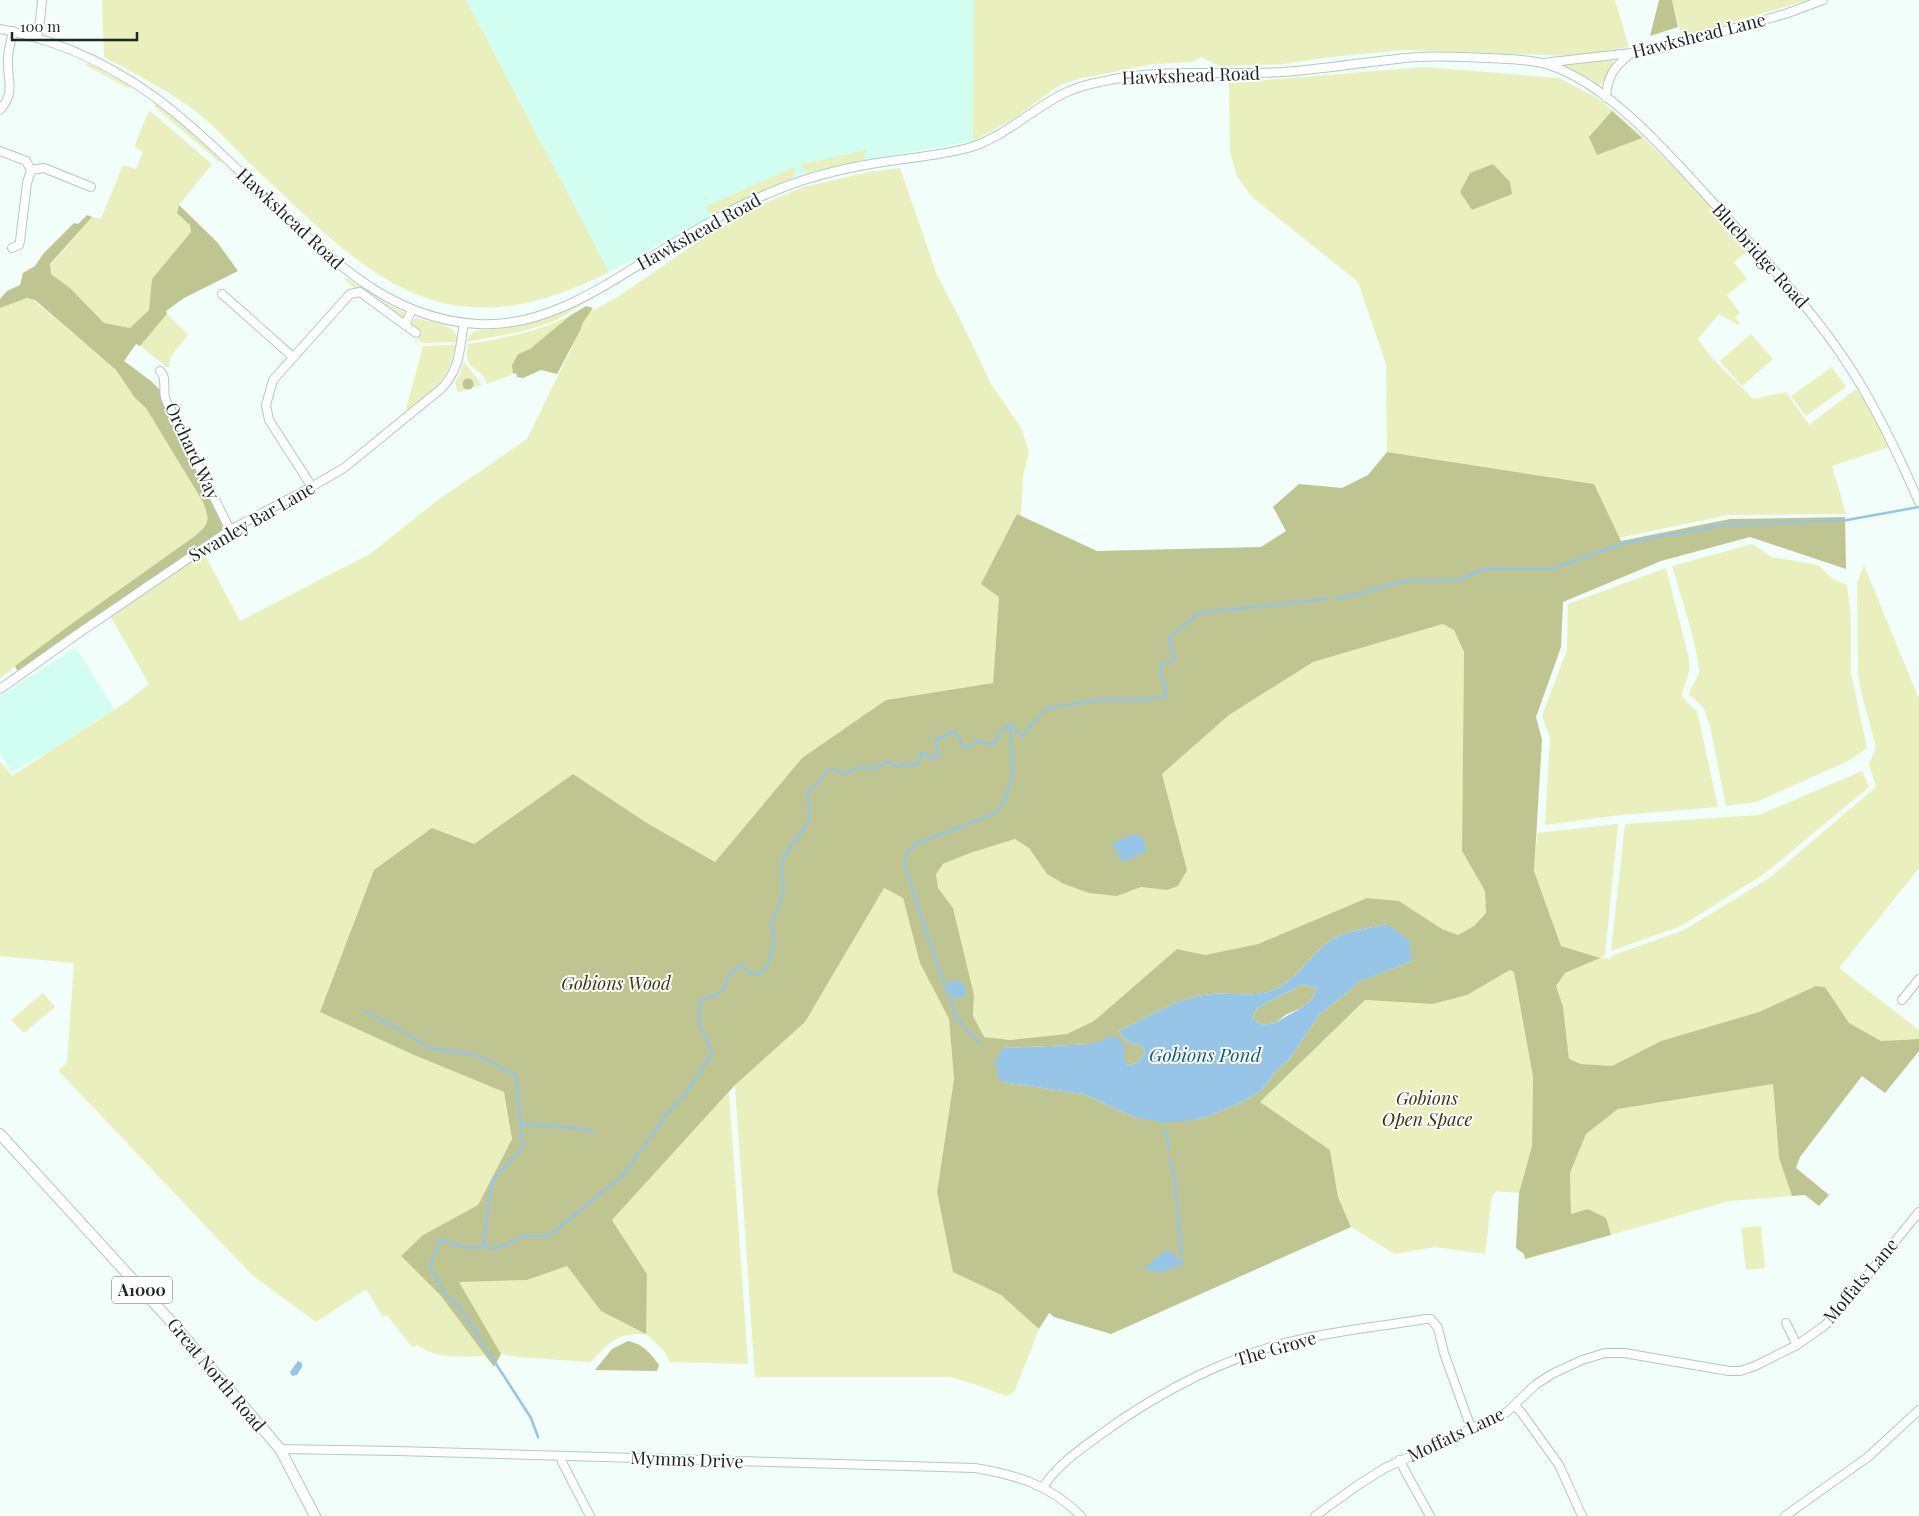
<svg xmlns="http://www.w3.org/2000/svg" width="1919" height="1516" viewBox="0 0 1919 1516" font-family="'Playfair Display',serif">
  <rect width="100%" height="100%" fill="#f1fefa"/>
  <!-- built -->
  <g fill="#d2fef2">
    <path d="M466,0H974L973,141L861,161L792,178L707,218L609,272Z"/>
    <path d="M76,648L114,709L50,751L12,772L0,754V696Z"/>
  </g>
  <!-- green -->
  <g fill="#e9efbd">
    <path d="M102,0H466L609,272C444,356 371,279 255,168C236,150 218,129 198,113C169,91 136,74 104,57Z"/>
    <path d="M974,0H1615L1629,47L1574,56L1403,50L1331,57L1283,64L1255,65L1220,66L1201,57L1193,62L1153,64L1078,79L1058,86L1013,119L973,141Z"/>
    <path d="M1672,0H1808L1682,37Z"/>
    <path d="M1612,60L1615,64C1608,71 1606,81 1598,86L1564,67V64Z"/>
    <path d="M88,63L130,85V89L85,65Z"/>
    <path d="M1424,67L1559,78L1599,99L1633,128L1699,191L1750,249L1734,262L1747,279L1727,295L1740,313L1735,317L1740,324L1738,325L1719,314L1698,339L1711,357L1753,399L1786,392L1809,425L1856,389L1868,405L1889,447L1832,466L1846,514L1728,515L1618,538L1594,484L1387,452L1386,364L1358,282L1252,197L1237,176L1230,152L1229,83Z"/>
    <path d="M157,104L190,131L221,161L219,162L154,106Z"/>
    <path d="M150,111L212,164L179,205L177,212L190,225L191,232L152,279L149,310L130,328L104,323L70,288L51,274L49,267L92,217L101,219L123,165L136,169L143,151L137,149L135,145L146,117Z"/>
    <path d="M866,150L864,159L861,161L809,172L804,171L800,165Z"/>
    <path d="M795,167V173L792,178L715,214L710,213L705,207Z"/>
    <path d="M900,168L937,275L959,317L991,384L1021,428L1029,452L1023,476L1021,516L1017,514L999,597L993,683L886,700L802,758L715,862L647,823L573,774L474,844L374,870L320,1012L414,1055L504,1092L512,1139L478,1205L423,1235L401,1256L441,1296L486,1356C462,1357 437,1359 417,1345L412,1347L387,1315L383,1317L366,1289L316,1322L252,1275L58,1070L67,1063L74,963L0,956V761L12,776L129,700L149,684L111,617L204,553L240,621L370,554L438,500L527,439L581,329L582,324L590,312L616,298L708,235L758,206L804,187L869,172Z"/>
    <path d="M347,278L373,296L404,313L405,316L400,318C390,310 366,289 354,288L344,279Z"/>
    <path d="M598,295L555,321L524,331L466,342C470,333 474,330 484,330C524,327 563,315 598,295Z"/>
    <path d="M31,298L116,370L135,398L146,408L203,502C210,521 210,523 195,536L74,622L0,678V308L19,300Z"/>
    <path d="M167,314L188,335L171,356L169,367H167L140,346Z"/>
    <path d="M571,315L541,341L530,349L518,354L512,365L513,374L487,384C483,365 462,374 468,344C503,338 539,332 571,315Z"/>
    <path d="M417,318C431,323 459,323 457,342L423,343L417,338L421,333L412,324L413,320Z"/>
    <path d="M1751,334L1773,359L1742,386L1720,361Z"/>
    <path d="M456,345C449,381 434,388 408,411L406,409L423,346Z"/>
    <path d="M464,362L482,385L472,388L474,382L465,390H466L458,392L455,382L460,374Z"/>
    <path d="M1832,367L1846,387L1806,416L1791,396Z"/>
    <path d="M1752,544L1772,557L1818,565L1833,579L1847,585L1851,617V673L1867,748L1850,760L1756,802L1726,806L1710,726L1703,707L1689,694C1691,686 1697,680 1699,673C1702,660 1677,583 1672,566Z"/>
    <path d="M1864,565L1919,699V868L1839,968L1919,1030V1039L1881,1041L1849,1023L1825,987L1816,986L1759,1012L1661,1041L1612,1066L1581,1064L1569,1059L1563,1007L1555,986L1565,973L1599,958L1561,946L1534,871L1537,833L1618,824L1605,955L1601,958L1610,959L1611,956L1684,930L1768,879L1876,787L1869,764L1876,747L1862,696L1858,673L1857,583Z"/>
    <path d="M1666,568L1689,659C1689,664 1690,670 1688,675C1681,697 1677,695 1697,711L1718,807L1620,815L1545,825L1550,738L1542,716L1567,650L1568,604Z"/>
    <path d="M1444,624L1454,629L1464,652L1462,851L1485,891L1486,913L1474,926L1458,935L1442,929L1399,901L1367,898L1258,944L1205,955L1177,949L1094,1021L1067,1034L1010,1040L983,1037L973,1016L974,995L953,909L938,888L936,874L943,864L970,853L1015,839L1029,848L1047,874L1117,896L1141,887L1167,890L1187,870L1162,774L1229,715L1313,662Z"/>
    <path d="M1862,771L1869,787L1764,874L1681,926L1611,951L1625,824L1759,815Z"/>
    <path d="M883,888L903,898L920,963L949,1019L954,1079L937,1192L953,1272L1001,1295L1039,1329L1014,1392L1006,1396L974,1384L950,1377H755L735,1085L805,1022Z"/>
    <path d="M1510,970L1514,972L1533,1077L1532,1146L1519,1193L1497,1191L1492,1196L1485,1254L1435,1247L1395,1254L1351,1227L1338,1197L1330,1150L1260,1102L1365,1000L1433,1004L1467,995Z"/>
    <path d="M43,993L55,1007L24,1033L11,1020Z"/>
    <path d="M1773,1084L1779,1158L1792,1196L1729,1201L1611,1235L1606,1219L1588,1209L1571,1215L1570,1173L1586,1134L1618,1109Z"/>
    <path d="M729,1092L748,1364L670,1362L664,1351L646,1334C617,1333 610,1341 591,1362L518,1357L501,1354L458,1282L527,1280L567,1266L601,1311L647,1274L612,1220Z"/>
    <path d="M1761,1226L1765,1268L1746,1270L1741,1228Z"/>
  </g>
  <!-- forest -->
  <g fill="#bfc590" fill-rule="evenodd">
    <path d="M1659,0H1672L1678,27L1650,36Z"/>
    <path d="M1612,111L1642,138L1597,155L1589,137Z"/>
    <path d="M1493,164L1510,182L1512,194L1472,210L1460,192L1470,173Z"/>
    <path d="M179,205L217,242L238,271L184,298L166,311L167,314L140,346L136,344L124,361L151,381L161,391L165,407L220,518L223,530L20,672L17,670L15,666L74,622L195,536C210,523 210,521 203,502L146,408L135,398L116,370L35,300L27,298L0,308V299L7,291L20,285L23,273L35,266L43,254L74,223L78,224L87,215L92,217L50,264L51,274L70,288L104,323L130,328L149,310L152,279L191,232L190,225L177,213Z"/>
    <path d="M586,306L593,308L582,324L581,329L557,374L541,370L523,378L517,377L516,373L513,374L512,365L518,354L530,349L571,315Z"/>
    <circle cx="468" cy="384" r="5.5"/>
    <path d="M1387,452L1594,484L1621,541L1730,519L1845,517L1846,569L1750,537L1661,561L1563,602L1561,647L1536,717L1542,740L1534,871L1561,946L1600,958L1565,973L1556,986L1563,1007L1569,1059L1581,1064L1612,1066L1661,1041L1759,1012L1816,986L1825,987L1849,1023L1881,1041L1919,1039V1051L1885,1093L1862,1076L1800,1157L1796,1168L1829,1195L1819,1206L1805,1195L1792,1196L1779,1158L1773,1084L1618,1109L1586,1134L1570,1173L1571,1214L1588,1209L1606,1218L1611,1235L1525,1259L1524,1254L1516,1248L1519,1193L1532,1146L1533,1077L1514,972L1510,970L1467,995L1433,1004L1365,1000L1260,1102L1330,1150L1338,1197L1351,1227L1111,1334L1054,1317L1049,1313L1039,1329L1001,1295L953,1272L937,1192L954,1079L949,1019L920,963L903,898L884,888L805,1022L735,1085L612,1220L647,1274L646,1334L601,1311L567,1266L527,1280L459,1282L501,1354L494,1367L441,1296L401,1256L423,1235L478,1205L512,1139L504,1092L414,1055L320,1012L374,870L432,828L474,844L573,774L647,823L715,862L802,758L886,700L993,683L999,597L981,584L1017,514L1097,551L1261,547L1286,531L1273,507L1299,484L1342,488L1368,475ZM1443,624L1454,630L1464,652L1462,851L1485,891L1486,913L1474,926L1458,935L1442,929L1399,901L1367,898L1258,944L1205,955L1177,949L1094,1021L1067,1034L1010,1040L984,1037L973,1016L974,995L953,908L938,888L936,874L943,864L970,853L1015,839L1029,848L1047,874L1064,884L1089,893L1117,896L1141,887L1167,890L1178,886L1187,870L1162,774L1229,715L1313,662ZM1387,924L1412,961L1357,982L1354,987L1320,1014L1289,1059L1274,1073L1261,1091L1244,1101L1212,1115L1194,1120L1134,1117L1083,1094L1002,1082L1003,1048L1092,1044L1124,1045L1123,1059L1128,1065C1137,1065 1141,1059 1145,1052L1142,1046L1126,1041L1119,1031C1146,1018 1182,996 1211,994C1230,992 1249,997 1268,992C1296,983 1309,955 1332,939C1341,932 1375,927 1387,924Z"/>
    <path d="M1302,985L1317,988L1313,998L1301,1008L1287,1014L1275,1023L1263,1025L1252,1019L1257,1008Z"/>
    <path d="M628,1341C643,1344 650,1353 659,1365L657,1371L595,1370L612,1349Z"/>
  </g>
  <!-- water -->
  <g fill="#96c5e8" fill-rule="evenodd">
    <path d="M1130,835L1143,836L1146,852L1122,862L1112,843Z"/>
    <path d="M1387,924L1409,940L1412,961L1358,982L1354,987L1320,1014L1289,1059L1274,1073L1261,1091L1244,1101L1212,1115L1194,1120L1164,1123L1134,1117L1083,1094L1002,1082C992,1071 997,1061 1002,1048L1092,1044L1114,1035L1124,1044V1059L1128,1065C1137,1065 1141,1059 1145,1052L1142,1046L1126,1041L1119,1031C1146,1018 1181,996 1211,994C1230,992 1249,997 1268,992C1296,983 1309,955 1332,939C1341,932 1375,927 1387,924ZM1302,985L1317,988L1313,998L1301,1008L1275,1023L1263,1025L1252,1019L1257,1008Z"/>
    <path d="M954,980L965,984V995L957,999L950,994L947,984Z"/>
    <path d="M1169,1249L1182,1264L1161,1273L1143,1268Z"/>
    <path d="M298,1361L302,1363V1367L297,1375L292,1376L290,1372Z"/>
  </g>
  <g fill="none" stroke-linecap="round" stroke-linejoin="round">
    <!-- stream -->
    <g stroke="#96c5e8" stroke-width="2.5">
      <path d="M1335,598L1353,596L1402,581L1460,580L1484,569H1552L1624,543L1725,525L1847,520L1919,507"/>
      <path d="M364,1011L399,1029L429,1048L477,1055L516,1075L523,1147L492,1181L483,1245"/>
      <path d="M980,1044L957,1018L928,938L904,863L907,853L918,843L994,814L1004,802L1013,775L1010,725"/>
      <path d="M994,1060L997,1061"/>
      <path d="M521,1124L565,1127L593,1131"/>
      <path d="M1165,1128L1169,1148"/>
      <path d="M1170,1158L1175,1181L1182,1264"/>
      <path d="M538,1437L531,1418L460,1308L444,1292L430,1267L440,1239L462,1247L475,1248L483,1245L494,1249L525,1236H549L624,1174L666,1115L682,1098L711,1056L712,1050L698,1021L701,1000L716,995L724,989C727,977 731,971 742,965L748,972L759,974C773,963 777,939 771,922C776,913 782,904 783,893C784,882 779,870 783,859C784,856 787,852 789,849C805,823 814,831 807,795L830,768H832L844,774L857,768H875L888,762L898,767L905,764L916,765L920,761L921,753L935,758L939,756L935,740L955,731C959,736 961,744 964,748L979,741L993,745L1003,729L1010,725L1016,728L1017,733L1022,736L1047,708L1104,699L1145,700L1164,697L1166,694L1160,666L1175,659L1168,639L1199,613L1326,599"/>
    </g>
    <defs>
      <g id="minor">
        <path d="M0,29C64,41 124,71 174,112C216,146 253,185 292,222C345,273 401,320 478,324C544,328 603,287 656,254C692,232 728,210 767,194C803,178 839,169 877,163C907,158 938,156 968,148C1006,137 1032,108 1067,92C1078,87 1089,84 1100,82C1161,67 1222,76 1283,72C1321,69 1359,63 1397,59C1427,55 1458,57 1489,58C1508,59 1528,59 1546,64C1612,84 1674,161 1720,210C1766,261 1814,311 1851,369C1878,411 1899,456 1919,502"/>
        <path d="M37,38L40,21L42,0"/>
        <path d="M1543,63L1631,53L1667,47L1785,14L1823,0"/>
        <path d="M1606,98C1607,76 1614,67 1631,53"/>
        <path d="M0,110C16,92 7,80 8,60C8,50 11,41 13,31"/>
        <path d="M0,151L26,161L31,170L27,183L20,241L19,245L12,248"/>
        <path d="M31,170L44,168L91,187"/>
        <path d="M222,294L293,357"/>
        <path d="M405,325L416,333"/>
        <path d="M160,371C167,377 163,389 165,397C167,404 171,410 174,416L230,530"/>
        <path d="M312,487L269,420L266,405L273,380L350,294L360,292L405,325L412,310"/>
        <path d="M0,689L76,635L230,530L306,490L344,468L442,388C461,367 459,350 464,323"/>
        <path d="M1902,1000L1919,979"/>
        <path d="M1786,1323L1797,1345"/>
        <path d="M1515,1406L1521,1412L1559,1465L1582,1516"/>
        <path d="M280,1449L397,1451L975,1468C1017,1475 1050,1485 1081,1516"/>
        <path d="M561,1456L562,1462L590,1516"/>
        <path d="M1399,1460L1430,1516"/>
        <path d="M1043,1487C1058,1464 1082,1448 1104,1432C1162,1390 1232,1354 1302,1339C1342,1330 1384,1326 1425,1319H1431L1438,1328L1444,1353L1471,1428"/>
        <path d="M1315,1516L1358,1485L1385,1468L1507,1412L1535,1385L1552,1374L1582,1360L1605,1353H1624L1729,1371H1740L1755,1366L1797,1345L1824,1326L1836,1314L1919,1212"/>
        <path d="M1785,1516L1868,1457L1919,1410"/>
      </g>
      <path id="major" d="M0,1134L175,1326L280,1449L315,1516"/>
    </defs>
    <!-- minor casing -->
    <use href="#minor" stroke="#accdc5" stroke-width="10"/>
    <!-- major casing -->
    <use href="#major" stroke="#accdc5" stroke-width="12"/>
    <!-- minor -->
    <use href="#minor" stroke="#fff" stroke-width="8"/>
    <!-- major -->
    <use href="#major" stroke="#fff" stroke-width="10"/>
  </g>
  <g text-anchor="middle" stroke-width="4" stroke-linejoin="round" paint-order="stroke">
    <!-- shield labels -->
    <rect fill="#fff" stroke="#5f6866" stroke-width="1" x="112" y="1276.5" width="60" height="27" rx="4"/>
    <g font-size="16" font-weight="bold" fill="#1b2724">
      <text x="142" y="1296">A1000</text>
    </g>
    <!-- street labels -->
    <g font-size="18" fill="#1b2724" stroke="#fff">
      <text transform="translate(1699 36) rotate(-14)" y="6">Hawkshead Lane</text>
      <text transform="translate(1191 76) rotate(-2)" y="6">Hawkshead Road</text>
      <text transform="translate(290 219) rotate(43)" y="6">Hawkshead Road</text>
      <text transform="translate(699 232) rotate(-29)" y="6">Hawkshead Road</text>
      <text transform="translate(1760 256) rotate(48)" y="6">Bluebridge Road</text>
      <text transform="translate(192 451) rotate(65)" y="6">Orchard Way</text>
      <text transform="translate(252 522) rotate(-30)" y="6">Swanley Bar Lane</text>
      <text transform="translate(1861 1281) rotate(-50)" y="6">Moffats Lane</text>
      <text transform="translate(1276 1349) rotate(-16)" y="6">The Grove</text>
      <text transform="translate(216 1375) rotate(50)" y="6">Great North Road</text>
      <text transform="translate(1456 1435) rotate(-25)" y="6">Moffats Lane</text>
      <text transform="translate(687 1460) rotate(2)" y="6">Mymms Drive</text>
    </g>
    <!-- park labels -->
    <g font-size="18" font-style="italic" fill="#35380f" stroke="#fff">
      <text x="616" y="990">Gobions Wood</text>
      <text x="1427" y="1105">Gobions<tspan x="1427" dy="21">Open Space</tspan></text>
    </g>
    <!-- water labels -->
    <g font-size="19" font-style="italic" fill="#0b5a87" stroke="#fff">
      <text x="1205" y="1062">Gobions Pond</text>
    </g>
  </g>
  <!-- scale -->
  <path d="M12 32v8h125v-8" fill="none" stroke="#1b2724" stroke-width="2.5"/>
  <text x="20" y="32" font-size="15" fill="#1b2724" stroke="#ffffff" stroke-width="4" paint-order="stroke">100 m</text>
</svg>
